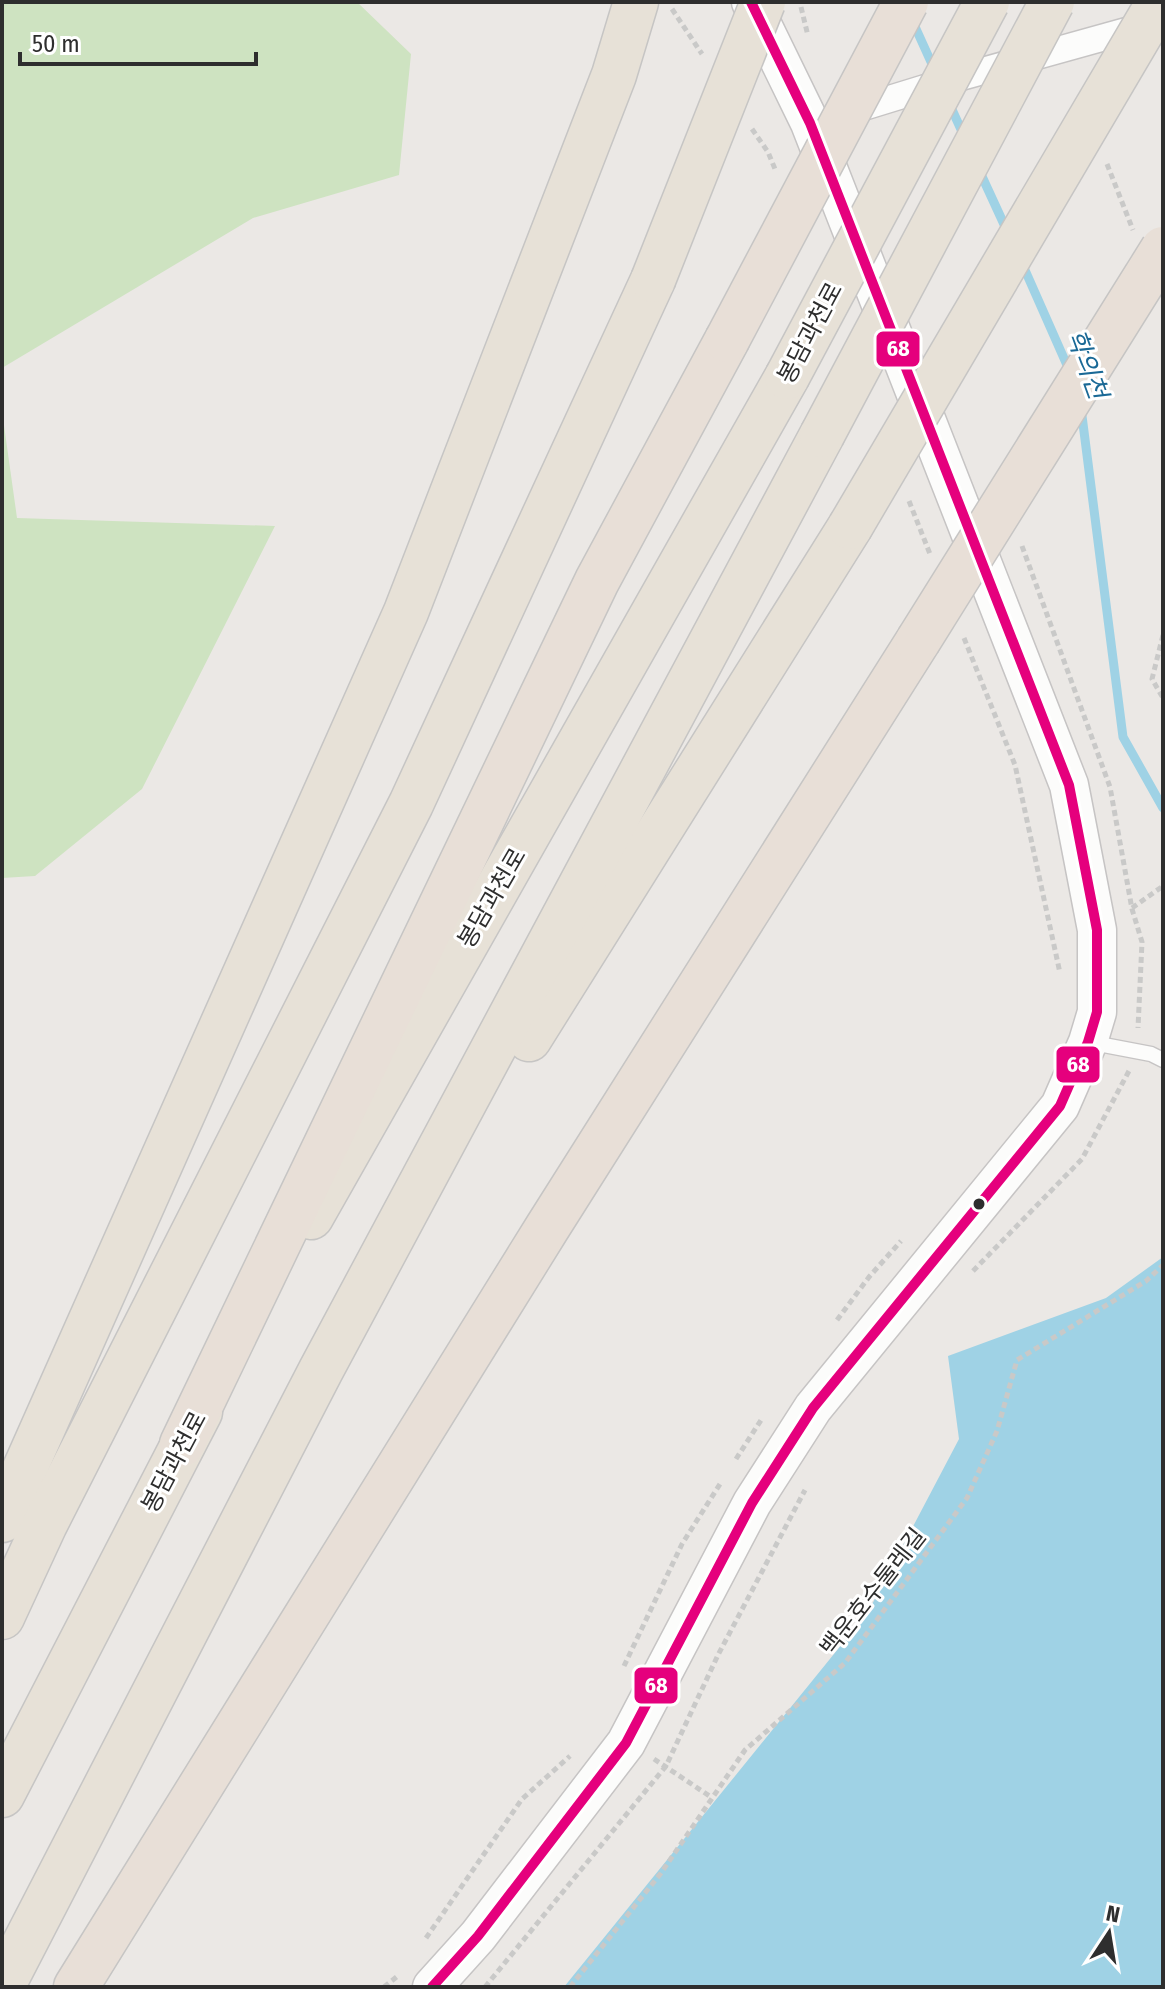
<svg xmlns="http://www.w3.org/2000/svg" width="1165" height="1989" viewBox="0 0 1165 1989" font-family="'Fira Sans Condensed','Noto Sans KR',sans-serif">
  <rect width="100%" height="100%" fill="#ebe8e5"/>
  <!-- green -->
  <g fill="#cee3c1">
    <path d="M2,2H357L411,54L399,175L253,218L2,368Z"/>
    <path d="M2,411L17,518L275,526L142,789L35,876L2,878Z"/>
  </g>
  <!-- water -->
  <path fill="#9fd2e5" d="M1163,1257V1987H564L868,1612L959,1439L948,1356L1106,1298Z"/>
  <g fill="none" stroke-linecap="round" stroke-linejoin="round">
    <!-- stream -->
    <g stroke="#9fd2e5" stroke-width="9">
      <path d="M912,20L936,73"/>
      <path d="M948,101L965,138"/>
      <path d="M979,170L1008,233"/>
      <path d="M1021,261L1070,372"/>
      <path d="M1081,408L1123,737L1163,808"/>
    </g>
    <defs>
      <path id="service" d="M1088,1042L1151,1054L1163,1060"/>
      <path id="minor" d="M844,113L961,77L1148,25"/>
      <path id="secondary" d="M432,1987L478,1936L626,1743L752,1503L813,1408L1060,1106L1088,1042L1097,1012V930L1069,785L810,123L751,2"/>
      <g id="trunk">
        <path d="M529,1039L850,527"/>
        <path d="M311,1217L787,377"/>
        <path d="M2,1520L406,612L614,75L636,2"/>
        <path d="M2,1617L45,1524L411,804L653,280"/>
        <path d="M2,1795L200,1412"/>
        <path d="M2,1987L321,1370L822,435"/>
      </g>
      <g id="motorway">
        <path d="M182,1444L597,581L727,340"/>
        <path d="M76,1987L547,1228L918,641"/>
      </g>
    </defs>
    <!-- service casing -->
    <use href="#service" stroke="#c6c4c4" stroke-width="17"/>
    <!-- minor casing -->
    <use href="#minor" stroke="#c6c4c4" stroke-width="29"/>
    <!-- secondary casing -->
    <use href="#secondary" stroke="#c6c4c4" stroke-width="41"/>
    <!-- trunk casing -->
    <use href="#trunk" stroke="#c6c5c4" stroke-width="47"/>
    <!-- motorway casing -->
    <use href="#motorway" stroke="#c6c5c4" stroke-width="47"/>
    <!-- path -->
    <g stroke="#c9c9c8" stroke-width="5" stroke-dasharray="6 4" stroke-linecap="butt">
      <path d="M801,7L808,36"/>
      <path d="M672,9L702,54"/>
      <path d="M752,129L768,152L775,169"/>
      <path d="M1107,164L1133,230"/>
      <path d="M909,501L930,554"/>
      <path d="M1022,546L1110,787L1132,909L1142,942L1138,1028"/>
      <path d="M1163,635L1152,679L1163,698"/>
      <path d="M964,638L1015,765L1060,973"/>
      <path d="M1132,908L1163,886"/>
      <path d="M973,1271L1082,1159L1130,1069"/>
      <path d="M837,1320L869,1277L901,1241"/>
      <path d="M736,1459L763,1417"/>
      <path d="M624,1666L682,1544L720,1484"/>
      <path d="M654,1759L711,1797"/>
      <path d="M426,1938L522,1799L570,1756"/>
      <path d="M384,1987L399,1975"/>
      <path d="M485,1987L666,1766L718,1655L805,1490"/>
      <path d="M570,1987L661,1873L745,1750L845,1663L967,1498L997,1431L1017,1360L1146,1281L1163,1265"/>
    </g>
    <!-- service -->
    <use href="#service" stroke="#fcfcfb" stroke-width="14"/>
    <!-- minor -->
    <use href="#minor" stroke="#fcfcfb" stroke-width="26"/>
    <!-- secondary -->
    <use href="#secondary" stroke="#fcfcfb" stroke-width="38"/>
    <!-- trunk -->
    <use href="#trunk" stroke="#e7e1d7" stroke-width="44"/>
    <!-- motorway -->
    <use href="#motorway" stroke="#e8dfd7" stroke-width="44"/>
    <defs>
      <g id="trunk-bridge">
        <path d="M653,280L763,2"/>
        <path d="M787,377L987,2"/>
        <path d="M822,435L1052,2"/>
        <path d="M850,527L1159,2"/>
      </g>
      <g id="motorway-bridge">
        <path d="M727,340L906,2"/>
        <path d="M918,641L1163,249"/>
      </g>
    </defs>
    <!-- trunk-bridge casing -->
    <use href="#trunk-bridge" stroke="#c6c5c4" stroke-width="47" stroke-linecap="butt"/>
    <!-- motorway-bridge casing -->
    <use href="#motorway-bridge" stroke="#c6c5c4" stroke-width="47" stroke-linecap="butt"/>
    <!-- trunk-bridge -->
    <use href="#trunk-bridge" stroke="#e7e1d7" stroke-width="44"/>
    <!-- motorway-bridge -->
    <use href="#motorway-bridge" stroke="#e8dfd7" stroke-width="44"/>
    <defs>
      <path id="bus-1" d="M432,1987L478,1936L626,1743L752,1503L813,1408L1060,1106L1088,1042L1097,1012V930L1069,785L810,123L751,2"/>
    </defs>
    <!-- bus-1 casing -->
    <use href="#bus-1" stroke="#fff" stroke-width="16"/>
    <!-- bus-1 -->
    <use href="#bus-1" stroke="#e5007d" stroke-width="10"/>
  </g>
  <!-- markers -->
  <circle fill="#2e2e2e" stroke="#fff" stroke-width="3" cx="979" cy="1204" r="7"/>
  <g text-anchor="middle" stroke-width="6" stroke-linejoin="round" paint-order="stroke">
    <!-- street labels -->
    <g font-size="24" fill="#2e2e2e" stroke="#fff">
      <text transform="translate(810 333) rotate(-62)" y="8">봉담과천로</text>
      <text transform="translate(492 898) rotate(-60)" y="8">봉담과천로</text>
      <text transform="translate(174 1462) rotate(-62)" y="8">봉담과천로</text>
      <text transform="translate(873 1592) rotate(-52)" y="8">백운호수둘레길</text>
    </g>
    <!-- water labels -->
    <g font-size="26" font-style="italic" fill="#1a6996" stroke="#fff">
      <text transform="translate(1087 364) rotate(70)" y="9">학의천</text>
    </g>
  </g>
  <g stroke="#fff" stroke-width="3">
    <rect x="875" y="330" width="46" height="38" rx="8" fill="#e5007d"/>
    <rect x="1055" y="1045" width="46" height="39" rx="8" fill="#e5007d"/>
    <rect x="633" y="1666" width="46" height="39" rx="8" fill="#e5007d"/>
  </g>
  <g font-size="22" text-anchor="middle" font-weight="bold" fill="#fff">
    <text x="898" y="356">68</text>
    <text x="1078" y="1072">68</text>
    <text x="656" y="1693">68</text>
  </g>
  <!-- border -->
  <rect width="1165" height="1989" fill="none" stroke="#2e2e2e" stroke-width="8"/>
  <!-- north arrow -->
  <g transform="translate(1109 1933) rotate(12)" stroke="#ffffff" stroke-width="6" paint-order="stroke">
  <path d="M0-6L14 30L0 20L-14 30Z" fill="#2e2e2e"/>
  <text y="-12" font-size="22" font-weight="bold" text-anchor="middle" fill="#2e2e2e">N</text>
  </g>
  <!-- scale -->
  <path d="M20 52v12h236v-12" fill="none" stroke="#2e2e2e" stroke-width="4"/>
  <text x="32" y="52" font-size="24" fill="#2e2e2e" stroke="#ffffff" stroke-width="6" paint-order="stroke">50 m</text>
</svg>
